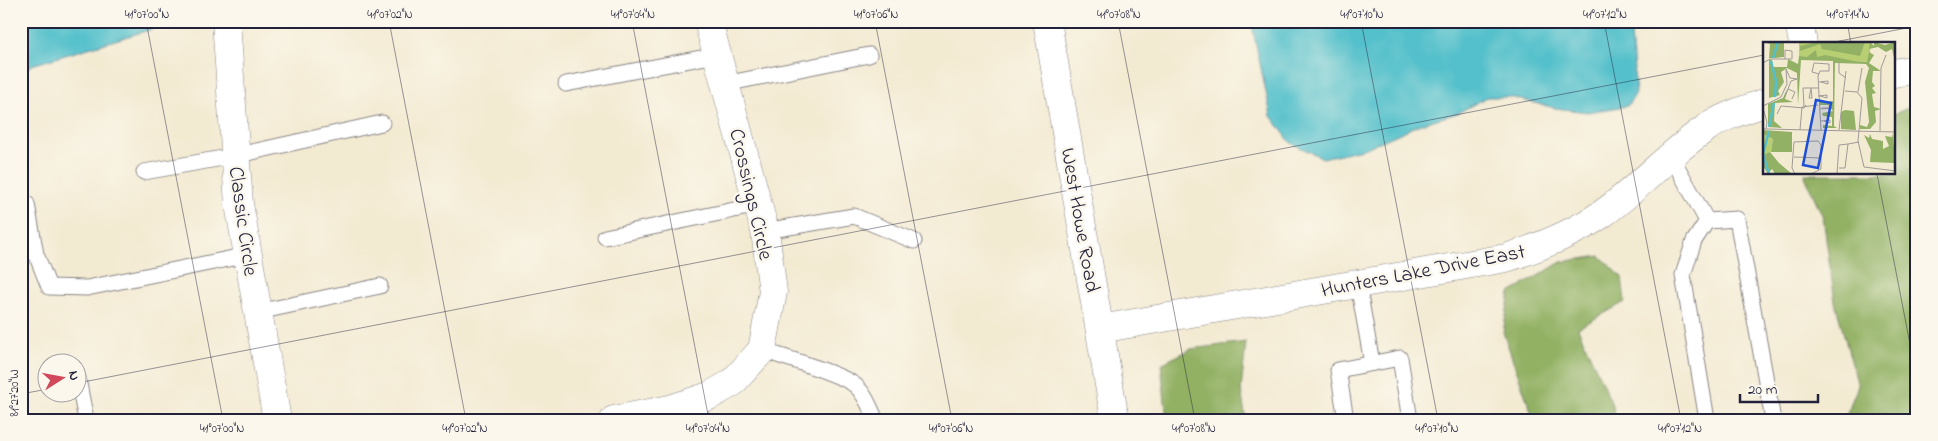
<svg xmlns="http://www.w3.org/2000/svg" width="1938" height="441" viewBox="0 0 1938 441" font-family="'Indie Flower',sans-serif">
  <rect width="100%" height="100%" fill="#fbf7ec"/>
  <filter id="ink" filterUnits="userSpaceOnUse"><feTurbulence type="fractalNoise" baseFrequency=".02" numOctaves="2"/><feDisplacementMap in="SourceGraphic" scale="10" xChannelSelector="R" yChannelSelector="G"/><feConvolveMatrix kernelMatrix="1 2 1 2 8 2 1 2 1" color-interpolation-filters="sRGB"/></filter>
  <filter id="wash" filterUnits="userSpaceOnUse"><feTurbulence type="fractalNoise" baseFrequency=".0096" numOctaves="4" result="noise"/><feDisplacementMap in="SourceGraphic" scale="20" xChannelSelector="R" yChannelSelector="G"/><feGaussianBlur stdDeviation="1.12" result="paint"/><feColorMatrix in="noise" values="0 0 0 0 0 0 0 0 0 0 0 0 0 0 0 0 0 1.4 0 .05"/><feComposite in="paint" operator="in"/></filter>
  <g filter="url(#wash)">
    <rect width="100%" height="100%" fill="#f3ead2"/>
    <!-- forest -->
    <g fill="#92b164" stroke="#5a6a50">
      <path d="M1917,104V166L1909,171L1917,189V420H1844L1858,386L1835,302L1823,217L1804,174H1894V114Z"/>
      <path d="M1600,256L1622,277L1625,302L1578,328L1613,407L1615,420H1534L1503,332L1510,293L1561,262Z"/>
      <path d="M1246,342L1241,390L1246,420H1167L1161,364L1191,349Z"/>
    </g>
    <!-- water -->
    <g fill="#53c0cb" stroke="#3a7183">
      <path d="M21,21H172V23L32,65L21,74Z"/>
      <path d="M1251,21H1630L1636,94L1627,106L1587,112L1555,108L1509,97H1487L1458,113L1423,123L1366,148L1323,158L1291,143L1271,116Z"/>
    </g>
  </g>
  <g filter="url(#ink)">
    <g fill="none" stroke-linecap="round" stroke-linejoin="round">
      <defs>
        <g id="lane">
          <path d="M566,84L716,55"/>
          <path d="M725,84L869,55"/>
          <path d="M1670,154L1707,221"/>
          <path d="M144,172L234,156L382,123"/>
          <path d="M27,204L36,254L49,287L87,288L248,255"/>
          <path d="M1707,221L1737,219L1773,420"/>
          <path d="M765,231L854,216L914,241"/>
          <path d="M605,237L758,205"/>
          <path d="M1358,284L1372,363"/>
          <path d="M258,312L380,286"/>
          <path d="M762,350C782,357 843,374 856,386C866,395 870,408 876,420"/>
          <path d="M78,379L86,420"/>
          <path d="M697,400L702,420"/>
          <path d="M1346,420L1338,370L1400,358L1410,420"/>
          <path d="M1707,420L1683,275L1694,241L1707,221"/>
        </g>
        <g id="street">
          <path d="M226,21L239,204L277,420"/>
          <path d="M1799,21L1803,44"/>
          <path d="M1894,73L1917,69"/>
          <path d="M1100,329L1506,258C1540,247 1573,234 1602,214C1639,188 1668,154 1705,129C1723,116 1744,110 1764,103"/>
          <path d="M614,420L670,409L709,396L732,383L762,350L773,292L765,231L708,21"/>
        </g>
        <path id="secondary" d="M1047,21L1115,420"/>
      </defs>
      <!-- lane casing -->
      <use href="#lane" stroke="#8a8686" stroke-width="17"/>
      <!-- street casing -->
      <use href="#street" stroke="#8a8686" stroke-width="29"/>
      <!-- secondary casing -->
      <use href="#secondary" stroke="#8a8686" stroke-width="29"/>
      <!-- lane -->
      <use href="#lane" stroke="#fff" stroke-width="15"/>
      <!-- street -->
      <use href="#street" stroke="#fff" stroke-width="28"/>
      <!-- secondary -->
      <use href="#secondary" stroke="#fff" stroke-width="28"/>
    </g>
  </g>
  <!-- ticks -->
  <path fill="none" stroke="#22223b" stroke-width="1" stroke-opacity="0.45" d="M146,21L223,420M389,21L466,420M632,21L709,420M875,21L952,420M1118,21L1195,420M1361,21L1438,420M1604,21L1681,420M1847,21L1851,44M1824,44L1917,26M1877,174L1917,380M78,383L1764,55M21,394L48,389"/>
  <g text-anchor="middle" stroke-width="5" stroke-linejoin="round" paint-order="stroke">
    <!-- street labels -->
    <g font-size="21" fill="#22223b" stroke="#fbf7ec">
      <text transform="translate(752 194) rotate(77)" y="7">Crossings Circle</text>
      <text transform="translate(1081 220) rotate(80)" y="7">West Howe Road</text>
      <text transform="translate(244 221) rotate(82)" y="7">Classic Circle</text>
      <text transform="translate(1423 270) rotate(-11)" y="7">Hunters Lake Drive East</text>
    </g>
  </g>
  <!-- overview -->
  <g transform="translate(1763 42)">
    <rect width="132" height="132" fill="#f3ead2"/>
    <path d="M21,0H108L106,20L36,16V1ZM0,92L10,97L8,110L0,113Z" fill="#b8ce72"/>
    <path d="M0,0H28V1H21V15L11,16H6L7,2ZM54,0H102L97,14L59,7L57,2L37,9V4ZM107,0L111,4V0L122,3L132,0V20L129,7L123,10L115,5L106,7ZM53,8L54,15L62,13L91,19L104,20L106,10L111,13L106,21L118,29H110L109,40L112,44L109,46L113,51L109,52L111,65L118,67L112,69L113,80L107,87H97V83L104,85L106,80L102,40L106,26L103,22L72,21L71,84L74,86H60V83L69,84V75L60,74L59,71L70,69L65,63H57V57L58,60L70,59V19L38,18L35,63L34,31L24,26L18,30L21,40L15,49L17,53L6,56V17L9,18L10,25H24L25,17L35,22L36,14L44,15ZM24,47L22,57L30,60L12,61L11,79L19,86L5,85V62L20,56ZM82,68L91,69L93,88L78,87V70ZM0,88L29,90V110H8L10,97L0,92V101ZM130,91L132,121L107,120L108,108L101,93L106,96L107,92L109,97L120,99V107L126,104L122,94L129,95ZM7,110L16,121L29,132H12L9,127L5,132L0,124V113Z" fill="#92b164"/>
    <path fill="none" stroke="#53c0cb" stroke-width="2.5" d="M10,16L15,0M8,19L13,39L12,55M6,85L11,61M6,89L0,112L6,132"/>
    <path fill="none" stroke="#9f9a96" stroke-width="1" d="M0,21L7,17H29V9L22,8V17M76,21V31L83,36M56,32L49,30L51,21L66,22V29H57L55,34L58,88M56,40L65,39V42L58,40M48,46L49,56H46L48,47M25,47L32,50L29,57M82,49L94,50L99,56L95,99L101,125L133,129M95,50L99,26M55,54L64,53V56L57,54M0,64L18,55L24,42L23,27L27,36L34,37L28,39L22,55M41,64L40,46H55M0,66L4,80L3,87H0M56,68L59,66H67L59,67M14,72L18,64L41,66L43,63M58,79L67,78V81L61,79M3,87L133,90M37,88L39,65L55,63M76,88L83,29M117,89L118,26L123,13M31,115L58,116M76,126H82L85,102L96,100M32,132L29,126L31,100L55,99L58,103V127L48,132M74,132L76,103L85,102"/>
    <path fill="#1d4ed8" fill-opacity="0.15" stroke="#1d4ed8" stroke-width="2.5" d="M53,58L68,61L55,126L40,123Z"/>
    <rect width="132" height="132" fill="none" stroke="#22223b" stroke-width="2.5"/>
  </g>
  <!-- margin -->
  <rect width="1938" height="441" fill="none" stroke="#fbf7ec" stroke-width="55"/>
  <!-- north arrow -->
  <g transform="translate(62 378) rotate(79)"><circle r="24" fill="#fbf7ec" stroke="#a4a2a5"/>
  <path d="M0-4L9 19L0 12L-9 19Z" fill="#d1495b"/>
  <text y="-8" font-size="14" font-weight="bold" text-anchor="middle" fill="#22223b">N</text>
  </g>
  <!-- scale -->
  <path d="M1740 394v8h78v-8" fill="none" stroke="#22223b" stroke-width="2.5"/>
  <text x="1748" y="394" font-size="15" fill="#22223b" stroke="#fbf7ec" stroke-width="4" paint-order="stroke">20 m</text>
  <rect x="28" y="28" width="1882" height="386" fill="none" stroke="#22223b" stroke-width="2"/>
  <g font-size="12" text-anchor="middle" fill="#22223b">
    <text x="147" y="18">41°07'00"N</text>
    <text x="390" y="18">41°07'02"N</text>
    <text x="633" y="18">41°07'04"N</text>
    <text x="876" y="18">41°07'06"N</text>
    <text x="1119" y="18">41°07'08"N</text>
    <text x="1362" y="18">41°07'10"N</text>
    <text x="1605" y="18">41°07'12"N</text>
    <text x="1848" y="18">41°07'14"N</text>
    <text transform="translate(14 393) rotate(-90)" y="4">81°27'20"W</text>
    <text x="222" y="432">41°07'00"N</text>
    <text x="465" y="432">41°07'02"N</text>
    <text x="708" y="432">41°07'04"N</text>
    <text x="951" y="432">41°07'06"N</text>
    <text x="1194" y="432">41°07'08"N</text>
    <text x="1437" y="432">41°07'10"N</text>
    <text x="1680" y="432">41°07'12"N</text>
  </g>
</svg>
